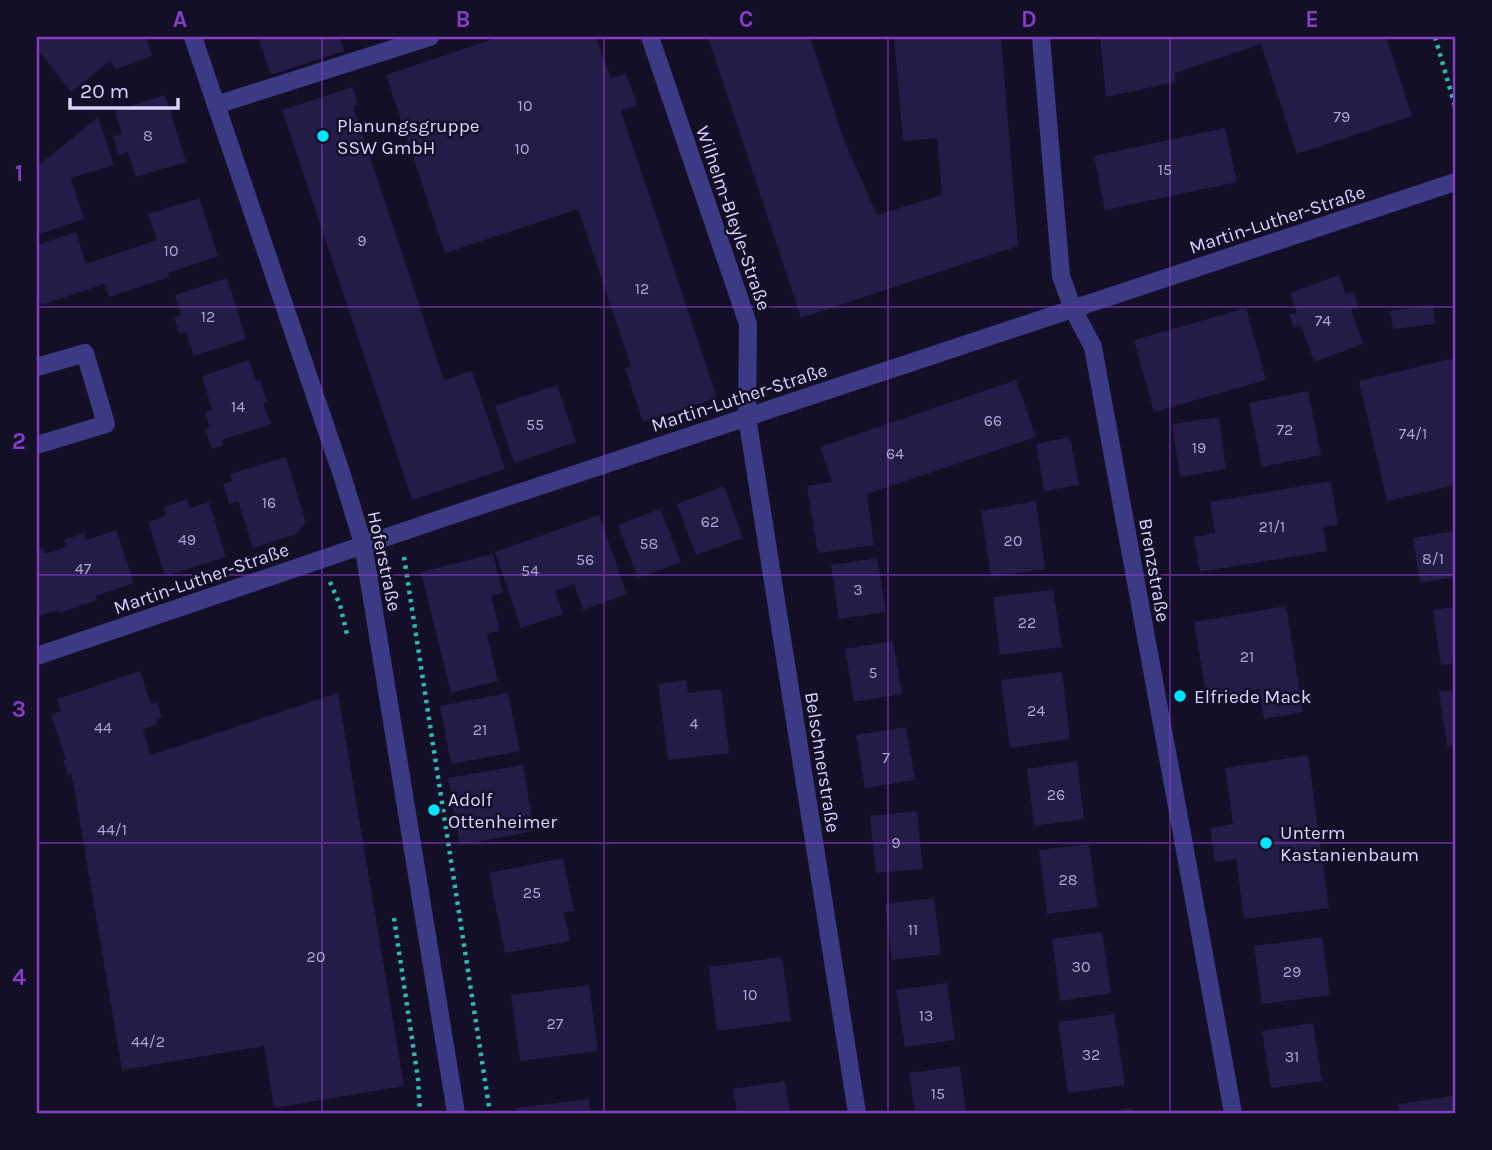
<svg xmlns="http://www.w3.org/2000/svg" width="1492" height="1150" viewBox="0 0 1492 1150" font-family="Karla,sans-serif">
  <rect width="100%" height="100%" fill="#130f26"/>
  <!-- building -->
  <g fill="#241b47">
    <path d="M45,37H146L152,56L116,69L110,61L71,92L37,48V43Z"/>
    <path d="M258,37H339L344,51L271,75Z"/>
    <path d="M499,37H596L611,79L626,73L637,105L621,111L717,398L643,422L625,368L631,366L578,209L445,253L386,75Z"/>
    <path d="M708,37H810L844,140L877,215L942,195L937,138L903,141L894,37H1001L1018,246L801,318Z"/>
    <path d="M1100,37H1386L1412,116L1297,154L1261,44L1175,73V82L1106,97Z"/>
    <path d="M353,87L358,105L353,106L444,380L472,371L505,469L412,500L282,110Z"/>
    <path d="M165,95L186,162L136,177L128,152L119,155L113,137L122,134L115,111Z"/>
    <path d="M98,117L114,165L71,178L84,219L37,235V167Z"/>
    <path d="M1225,128L1237,182L1105,210L1094,156Z"/>
    <path d="M199,198L218,256L168,273L169,277L109,297L104,284L41,305L37,292V245L76,232L86,264L157,240L148,214Z"/>
    <path d="M1339,275L1346,295L1353,292L1359,307L1351,310L1363,344L1314,362L1301,325L1294,328L1289,315L1297,312L1290,293Z"/>
    <path d="M227,278L246,339L194,356L186,332L179,334L174,317L181,315L175,295Z"/>
    <path d="M1433,305L1435,324L1393,329L1390,311Z"/>
    <path d="M1246,308L1266,380L1154,412L1134,340Z"/>
    <path d="M1455,358V485L1387,501L1359,381Z"/>
    <path d="M249,360L256,381L260,380L267,402L263,403L271,424L222,440L223,445L212,449L205,429L210,428L205,412L212,410L202,376Z"/>
    <path d="M1016,380L1036,437L867,494L874,545L818,553L807,486L832,482L820,447Z"/>
    <path d="M557,385L576,442L514,463L495,406Z"/>
    <path d="M1308,391L1321,455L1262,467L1249,403Z"/>
    <path d="M1219,417L1226,469L1180,477L1172,424Z"/>
    <path d="M1070,437L1079,485L1044,491L1036,444Z"/>
    <path d="M286,457L306,523L296,534L253,548L238,501L229,504L223,484L232,481L230,474Z"/>
    <path d="M1331,481L1338,525L1323,527L1327,551L1200,572L1194,537L1215,533L1210,502Z"/>
    <path d="M724,486L743,538L696,555L677,504Z"/>
    <path d="M187,499L190,508L209,502L226,557L165,576L148,522L166,516L164,507Z"/>
    <path d="M1036,501L1045,569L991,577L981,511Z"/>
    <path d="M660,509L681,562L638,578L618,525Z"/>
    <path d="M599,515L627,594L583,610L574,584L555,591L563,614L521,628L495,552Z"/>
    <path d="M116,530L134,583L96,596L97,600L59,613L57,610L37,617V549L43,548L45,554L66,547L64,540L84,533L86,540Z"/>
    <path d="M1455,531V577L1420,583L1413,538Z"/>
    <path d="M493,554L503,593L491,595L500,631L487,634L498,681L451,693L421,572Z"/>
    <path d="M877,558L886,612L839,619L831,565Z"/>
    <path d="M1053,590L1062,647L1000,655L993,597Z"/>
    <path d="M1286,606L1303,712L1264,719L1259,689L1207,699L1194,622Z"/>
    <path d="M1455,607V663L1441,665L1433,610Z"/>
    <path d="M893,641L902,694L854,702L845,649Z"/>
    <path d="M140,671L151,704L157,702L162,718L156,720L158,724L143,729L151,755L338,693L404,1086L274,1108L264,1046L122,1070L73,781L71,774L68,775L63,760L66,759L51,715L61,711L57,699Z"/>
    <path d="M1062,672L1070,739L1010,748L1001,680Z"/>
    <path d="M686,680L688,693L721,689L729,753L668,760L658,684Z"/>
    <path d="M1455,690V745L1447,746L1439,692Z"/>
    <path d="M508,693L520,751L451,764L440,706Z"/>
    <path d="M906,727L915,780L865,788L856,735Z"/>
    <path d="M1308,755L1329,908L1244,919L1236,859L1215,862L1210,828L1233,824L1225,768Z"/>
    <path d="M1077,761L1084,819L1034,826L1027,769Z"/>
    <path d="M523,765L534,831L460,845L448,778Z"/>
    <path d="M917,811L923,869L876,873L870,816Z"/>
    <path d="M1089,844L1098,907L1047,914L1039,850Z"/>
    <path d="M563,858L574,911L564,912L570,941L505,953L489,873Z"/>
    <path d="M934,898L941,954L892,960L885,904Z"/>
    <path d="M1102,932L1111,993L1060,1001L1052,939Z"/>
    <path d="M1322,937L1330,995L1262,1004L1254,946Z"/>
    <path d="M782,957L791,1021L717,1031L709,967Z"/>
    <path d="M947,983L955,1040L905,1047L896,990Z"/>
    <path d="M589,985L598,1051L520,1061L511,995Z"/>
    <path d="M1114,1014L1125,1085L1068,1093L1058,1022Z"/>
    <path d="M1313,1023L1322,1081L1271,1088L1262,1031Z"/>
    <path d="M960,1066L966,1113H915L909,1073Z"/>
    <path d="M785,1081L790,1113H737L733,1089Z"/>
    <path d="M1453,1096L1455,1113H1400L1398,1104Z"/>
    <path d="M589,1099L591,1113H517L516,1108Z"/>
    <path d="M1133,1108L1134,1113H1108V1112Z"/>
  </g>
  <g fill="none" stroke-linecap="round" stroke-linejoin="round">
    <!-- path -->
    <g stroke="#2fb8b0" stroke-width="4.5" stroke-dasharray="3.5 5" stroke-linecap="butt">
      <path d="M1435,37L1455,106"/>
      <path d="M404,557L490,1113"/>
      <path d="M330,582L340,605L347,634"/>
      <path d="M394,918L418,1079L420,1113"/>
    </g>
    <!-- service -->
    <path stroke="#3d3a85" stroke-width="18" d="M37,367L85,353L106,424L37,445"/>
    <!-- minor -->
    <g stroke="#3d3a85" stroke-width="18">
      <path d="M650,37L748,324L747,417L857,1113"/>
      <path d="M1041,37L1061,276L1073,309L1093,347L1233,1113"/>
      <path d="M216,105L430,37"/>
      <path d="M363,544L456,1113"/>
    </g>
    <!-- tertiary -->
    <g stroke="#3d3a85" stroke-width="18">
      <path d="M193,37L343,478L363,544"/>
      <path d="M37,656L446,517L1455,182"/>
    </g>
  </g>
  <!-- grid -->
  <path fill="none" stroke="#843dc5" stroke-width="2" stroke-opacity="0.55" d="M322,37V1113M604,37V1113M888,37V1113M1170,37V1113M37,307H1455M37,575H1455M37,843H1455"/>
  <!-- markers -->
  <g fill="#00e5ff" stroke="#130f26" stroke-width="2.5">
    <circle cx="323" cy="136" r="7"/>
    <circle cx="1180" cy="696" r="7"/>
    <circle cx="434" cy="810" r="7"/>
    <circle cx="1266" cy="843" r="7"/>
  </g>
  <g text-anchor="middle" stroke-width="5" stroke-linejoin="round" paint-order="stroke">
    <!-- number labels -->
    <g font-size="16" fill="#aca6d1">
      <text x="525" y="111">10</text>
      <text x="1342" y="122">79</text>
      <text x="148" y="141">8</text>
      <text x="522" y="154">10</text>
      <text x="1165" y="175">15</text>
      <text x="362" y="246">9</text>
      <text x="171" y="256">10</text>
      <text x="642" y="294">12</text>
      <text x="208" y="322">12</text>
      <text x="1323" y="326">74</text>
      <text x="238" y="412">14</text>
      <text x="993" y="426">66</text>
      <text x="535" y="430">55</text>
      <text x="1285" y="435">72</text>
      <text x="1413" y="439">74/1</text>
      <text x="1199" y="453">19</text>
      <text x="895" y="459">64</text>
      <text x="269" y="508">16</text>
      <text x="710" y="527">62</text>
      <text x="1272" y="532">21/1</text>
      <text x="187" y="545">49</text>
      <text x="1013" y="546">20</text>
      <text x="649" y="549">58</text>
      <text x="1433" y="564">8/1</text>
      <text x="585" y="565">56</text>
      <text x="83" y="574">47</text>
      <text x="530" y="576">54</text>
      <text x="858" y="595">3</text>
      <text x="1027" y="628">22</text>
      <text x="1247" y="662">21</text>
      <text x="873" y="678">5</text>
      <text x="1036" y="716">24</text>
      <text x="694" y="729">4</text>
      <text x="103" y="733">44</text>
      <text x="480" y="735">21</text>
      <text x="886" y="763">7</text>
      <text x="1056" y="800">26</text>
      <text x="112" y="835">44/1</text>
      <text x="896" y="848">9</text>
      <text x="1068" y="885">28</text>
      <text x="532" y="898">25</text>
      <text x="913" y="935">11</text>
      <text x="316" y="962">20</text>
      <text x="1081" y="972">30</text>
      <text x="1292" y="977">29</text>
      <text x="750" y="1000">10</text>
      <text x="926" y="1021">13</text>
      <text x="555" y="1029">27</text>
      <text x="148" y="1047">44/2</text>
      <text x="1091" y="1060">32</text>
      <text x="1292" y="1062">31</text>
      <text x="938" y="1099">15</text>
    </g>
    <!-- poi labels -->
    <g font-size="19" fill="#d9d4ff" stroke="#130f26" text-anchor="start">
      <text x="337" y="132">Planungsgruppe<tspan x="337" dy="22">SSW GmbH</tspan></text>
      <text x="1194" y="703">Elfriede Mack</text>
      <text x="448" y="806">Adolf<tspan x="448" dy="22">Ottenheimer</tspan></text>
      <text x="1280" y="839">Unterm<tspan x="1280" dy="22">Kastanienbaum</tspan></text>
    </g>
    <!-- street labels -->
    <g font-size="19" fill="#d9d4ff" stroke="#130f26">
      <text transform="translate(734 218) rotate(71)" y="7">Wilhelm-Bleyle-Straße</text>
      <text transform="translate(1277 219) rotate(-18)" y="7">Martin-Luther-Straße</text>
      <text transform="translate(739 397) rotate(-18)" y="7">Martin-Luther-Straße</text>
      <text transform="translate(385 561) rotate(78)" y="7">Hoferstraße</text>
      <text transform="translate(1155 570) rotate(80)" y="7">Brenzstraße</text>
      <text transform="translate(201 578) rotate(-19)" y="7">Martin-Luther-Straße</text>
      <text transform="translate(823 762) rotate(81)" y="7">Belschnerstraße</text>
    </g>
  </g>
  <!-- border -->
  <rect width="1492" height="1150" fill="none" stroke="#130f26" stroke-width="77"/>
  <!-- scale -->
  <path d="M70 98v10h108v-10" fill="none" stroke="#d9d4ff" stroke-width="3.5"/>
  <text x="80" y="98" font-size="21" fill="#d9d4ff" stroke="#130f26" stroke-width="5" paint-order="stroke">20 m</text>
  <rect x="38" y="38" width="1416" height="1074" fill="none" stroke="#843dc5" stroke-width="2.5"/>
  <g font-size="23" text-anchor="middle" font-weight="bold" fill="#843dc5">
    <text x="180" y="27">A</text>
    <text x="463" y="27">B</text>
    <text x="746" y="27">C</text>
    <text x="1029" y="27">D</text>
    <text x="1312" y="27">E</text>
    <text x="19" y="181">1</text>
    <text x="19" y="449">2</text>
    <text x="19" y="717">3</text>
    <text x="19" y="985">4</text>
  </g>
</svg>
